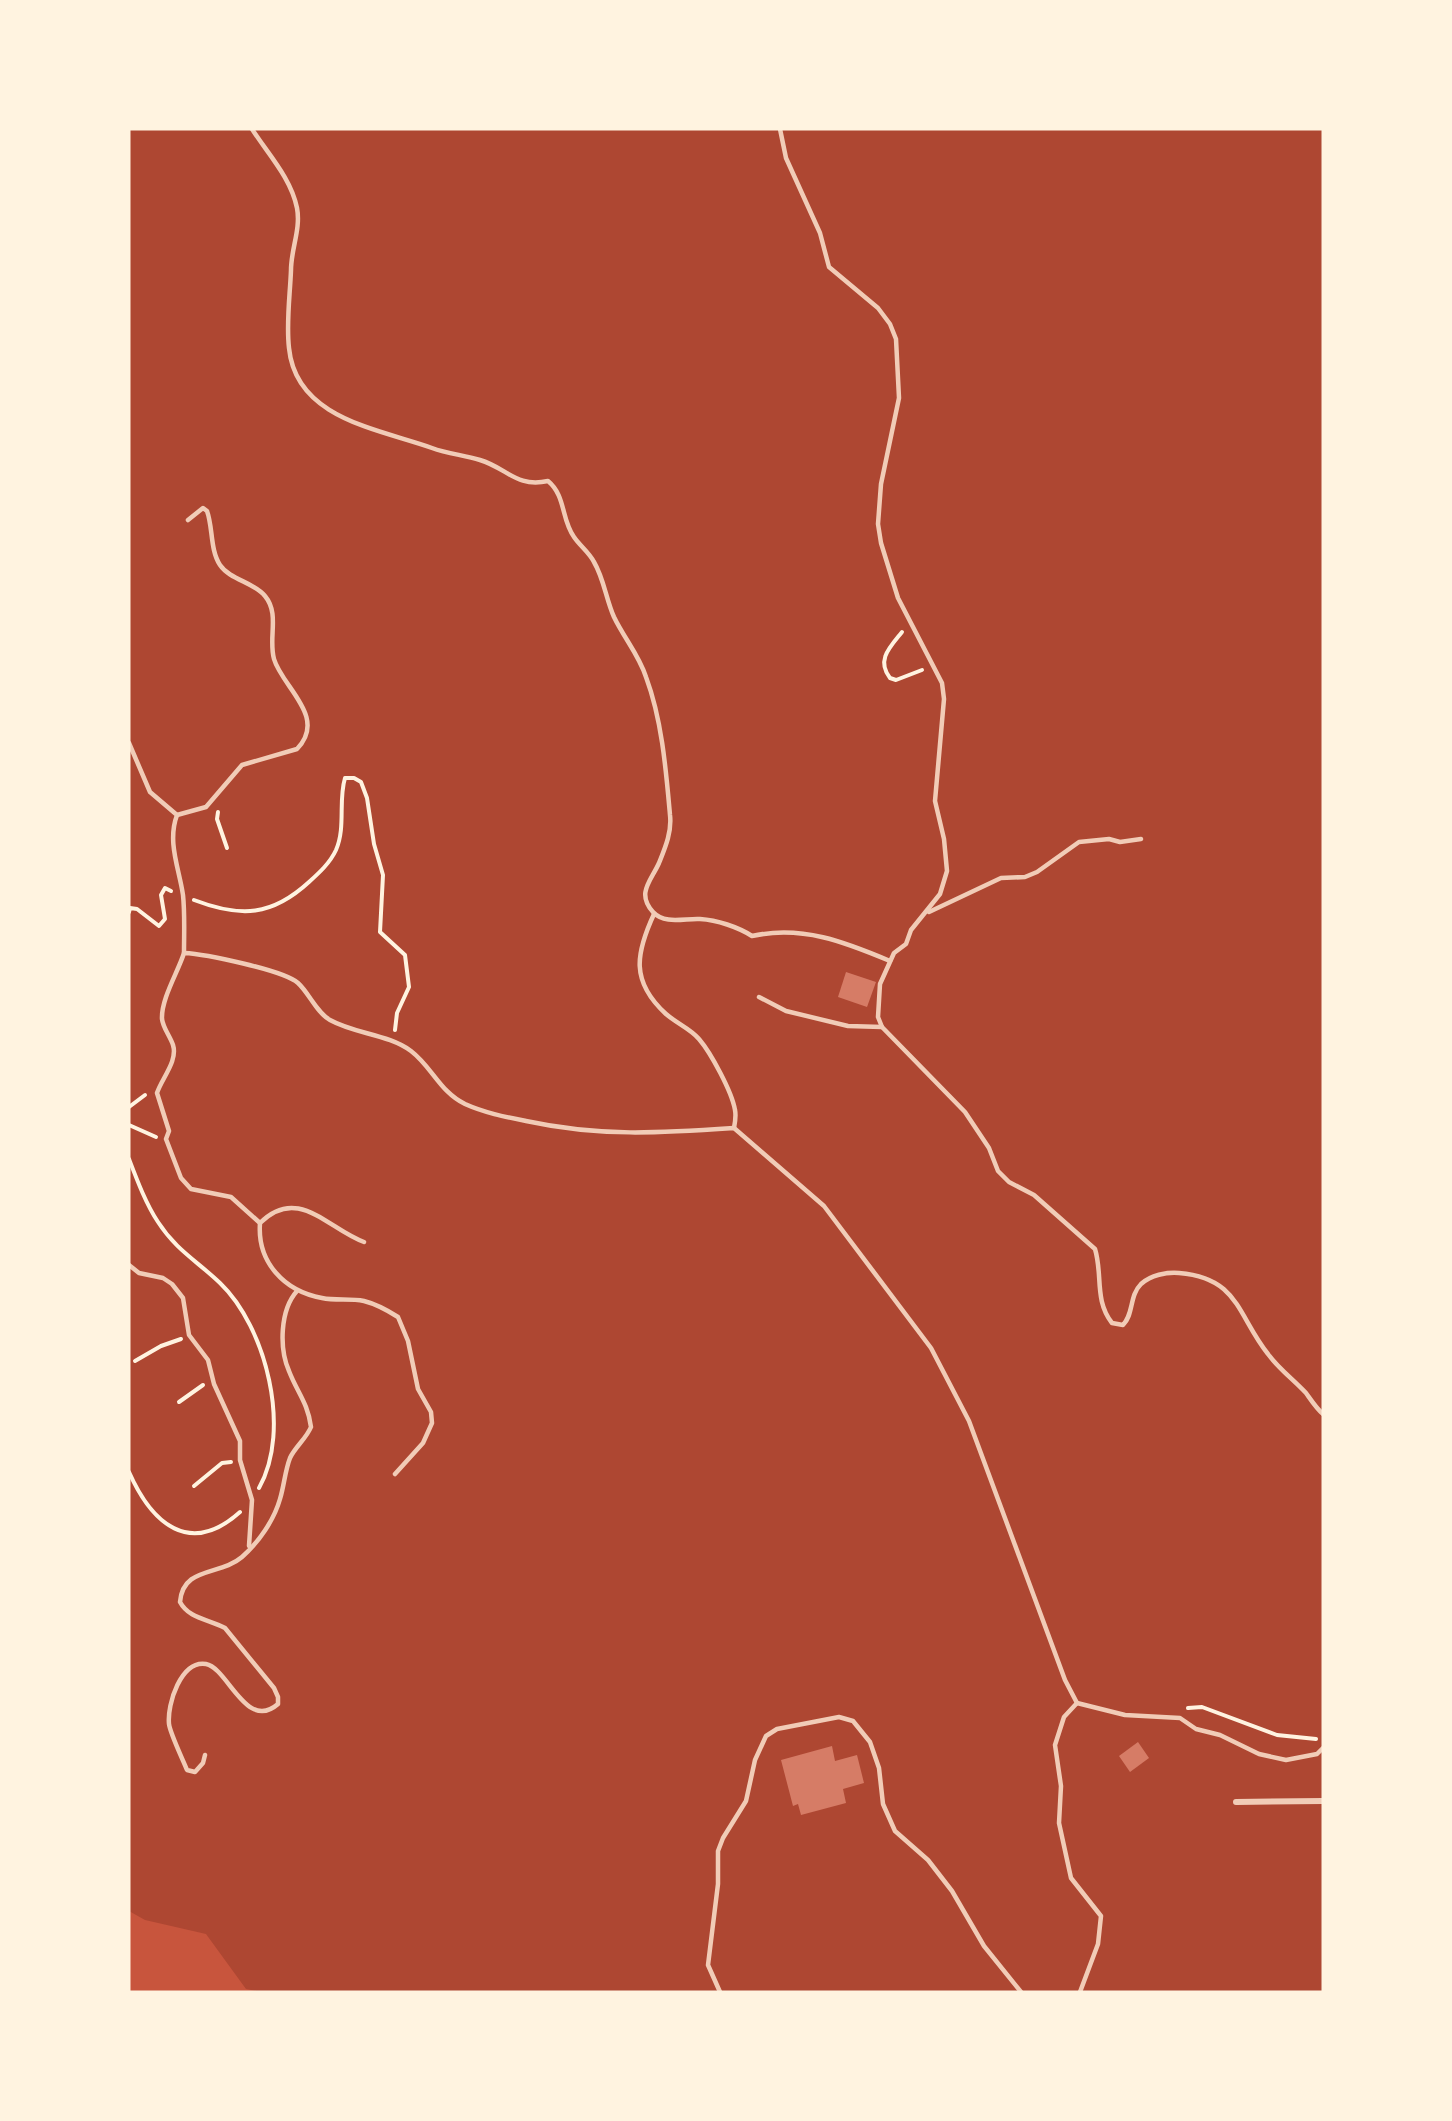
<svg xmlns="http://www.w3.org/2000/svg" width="1452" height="2121" viewBox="0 0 1452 2121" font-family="Poppins,sans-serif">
  <rect width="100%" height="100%" fill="#c8553d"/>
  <!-- green -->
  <path fill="#ae4732" d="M129,129H1323V1992H262L246,1989L206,1934L145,1920L129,1911Z"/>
  <!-- building -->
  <g fill="#d67c66">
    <path d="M846,972L876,982L867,1007L838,997Z"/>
    <path d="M1138,1742L1149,1758L1130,1772L1119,1756Z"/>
    <path d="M832,1746L835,1761L857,1755L864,1783L843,1789L846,1803L801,1815L798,1804L793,1806L781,1760Z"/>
  </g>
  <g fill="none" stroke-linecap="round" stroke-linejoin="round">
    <!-- path -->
    <g stroke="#fff3e0" stroke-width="4">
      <path d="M902,632C890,647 876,660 890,678L896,680L922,670"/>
      <path d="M218,812L217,819L227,848"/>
      <path d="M194,900C241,918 272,916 309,882C319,873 330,863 336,850C346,827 338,801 345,778H354L361,782L367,798L374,844L383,875L380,932L405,955L409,987L397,1013L395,1030"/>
      <path d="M129,912L130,908L137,909L159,926L165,919L161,895L165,888L171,891"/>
      <path d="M129,1107L145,1095"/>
      <path d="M129,1125L156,1137"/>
      <path d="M129,1159C137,1180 146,1204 158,1222C176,1250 197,1261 220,1283C266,1327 292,1430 259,1488"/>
      <path d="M135,1361L161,1346L181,1339"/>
      <path d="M179,1402L203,1385"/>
      <path d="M129,1472C152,1524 190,1557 240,1512"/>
      <path d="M194,1486L222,1463L231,1462"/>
      <path d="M1188,1708L1202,1707L1277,1735L1316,1739"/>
    </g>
    <!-- service -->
    <g stroke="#f1ccb7" stroke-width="4.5">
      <path d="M252,129C268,154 291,178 297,208C301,229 291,249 291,270C290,296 286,323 289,348C296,419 379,429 432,448C448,454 464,455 480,460C507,468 516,488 548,481C566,496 561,519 574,537C580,546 589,552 594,562C604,579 606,599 614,617C624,638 639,655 646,677C662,720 666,770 670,815C672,832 665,848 659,863C651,881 636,893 653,912C665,925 685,918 700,919C717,920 738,927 752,936C802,925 845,942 890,961"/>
      <path d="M780,129L786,158L820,233L829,267L878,308L890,324L896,339L899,398L881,484L878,524L881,543L898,598L942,683L944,699L935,801L944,839L947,871L940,894L911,930L906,944L894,953L880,984L878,1017L882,1027L965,1112L989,1148L998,1171L1009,1182L1034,1195L1095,1249C1103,1275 1094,1300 1112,1323L1123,1325C1134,1314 1129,1296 1141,1284C1151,1275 1166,1272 1179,1273C1239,1278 1237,1315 1268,1354C1279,1369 1294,1380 1306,1393C1311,1400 1316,1408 1323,1414"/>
      <path d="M129,743L150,792L177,815C167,842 179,868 183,895C185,914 184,934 184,953"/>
      <path d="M177,815L206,807L242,765L297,749C328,717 282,687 274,659C268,638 280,614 265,596C254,582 230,580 220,565C210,550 213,527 207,511L203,508L188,520"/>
      <path d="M929,912L1001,878L1025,877L1037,872L1079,842L1109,839L1120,842L1141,839"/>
      <path d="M654,914C636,953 630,981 666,1014C676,1023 691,1029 699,1039C711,1053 732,1092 735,1110C736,1115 735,1123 734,1128"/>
      <path d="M759,997L786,1011L848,1026L882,1027"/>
      <path d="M260,1223L231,1197L191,1189L181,1178L166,1139L169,1131L157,1093C162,1078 178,1061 173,1045C170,1036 163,1028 162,1019C161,999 178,972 184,953C205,954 283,970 298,983C309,993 317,1013 330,1020C355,1034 388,1034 411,1051C432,1067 440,1092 465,1104C485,1113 506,1117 526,1121C600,1137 660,1133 734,1128L824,1206L931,1348L969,1421L1065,1680L1077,1703"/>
      <path d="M364,1242C328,1229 298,1185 260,1223C257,1262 284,1291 322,1298C336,1301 350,1298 364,1301C376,1304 387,1310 398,1317L408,1341L418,1389L431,1412L432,1423L423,1443L395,1474"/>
      <path d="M129,1265L139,1273L163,1278L172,1284L183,1298L189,1335L208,1360L214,1384L240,1441V1460L252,1500L249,1546"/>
      <path d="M1077,1703L1064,1717L1055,1745L1061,1786L1059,1823L1071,1878L1101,1916L1098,1944L1080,1992"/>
      <path d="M1077,1703L1125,1715L1180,1718L1196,1729L1220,1735L1259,1754L1286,1760L1317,1754L1323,1748"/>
      <path d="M205,1755L203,1763L195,1772L187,1770C183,1760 170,1733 169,1724C167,1704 181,1660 206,1664C228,1668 246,1732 278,1704V1697L274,1688L225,1628C209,1619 189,1619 180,1602C183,1566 220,1576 242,1557C259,1542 274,1520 280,1499C284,1486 285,1471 290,1458C295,1447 306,1439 311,1427C308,1403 297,1392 289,1371C279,1348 280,1310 297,1291"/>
      <path d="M720,1992L708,1965L718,1884V1851L723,1838L746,1801L755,1760L766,1736L777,1729L839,1717L853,1721L870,1742L879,1768L883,1804L895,1831L928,1860L952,1891L984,1946L1021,1992"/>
    </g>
    <!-- minor -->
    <path stroke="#f1ccb7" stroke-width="6" d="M1236,1802L1323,1801"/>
  </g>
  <!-- border -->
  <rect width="1452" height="2121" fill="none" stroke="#fff3e0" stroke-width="261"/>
</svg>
